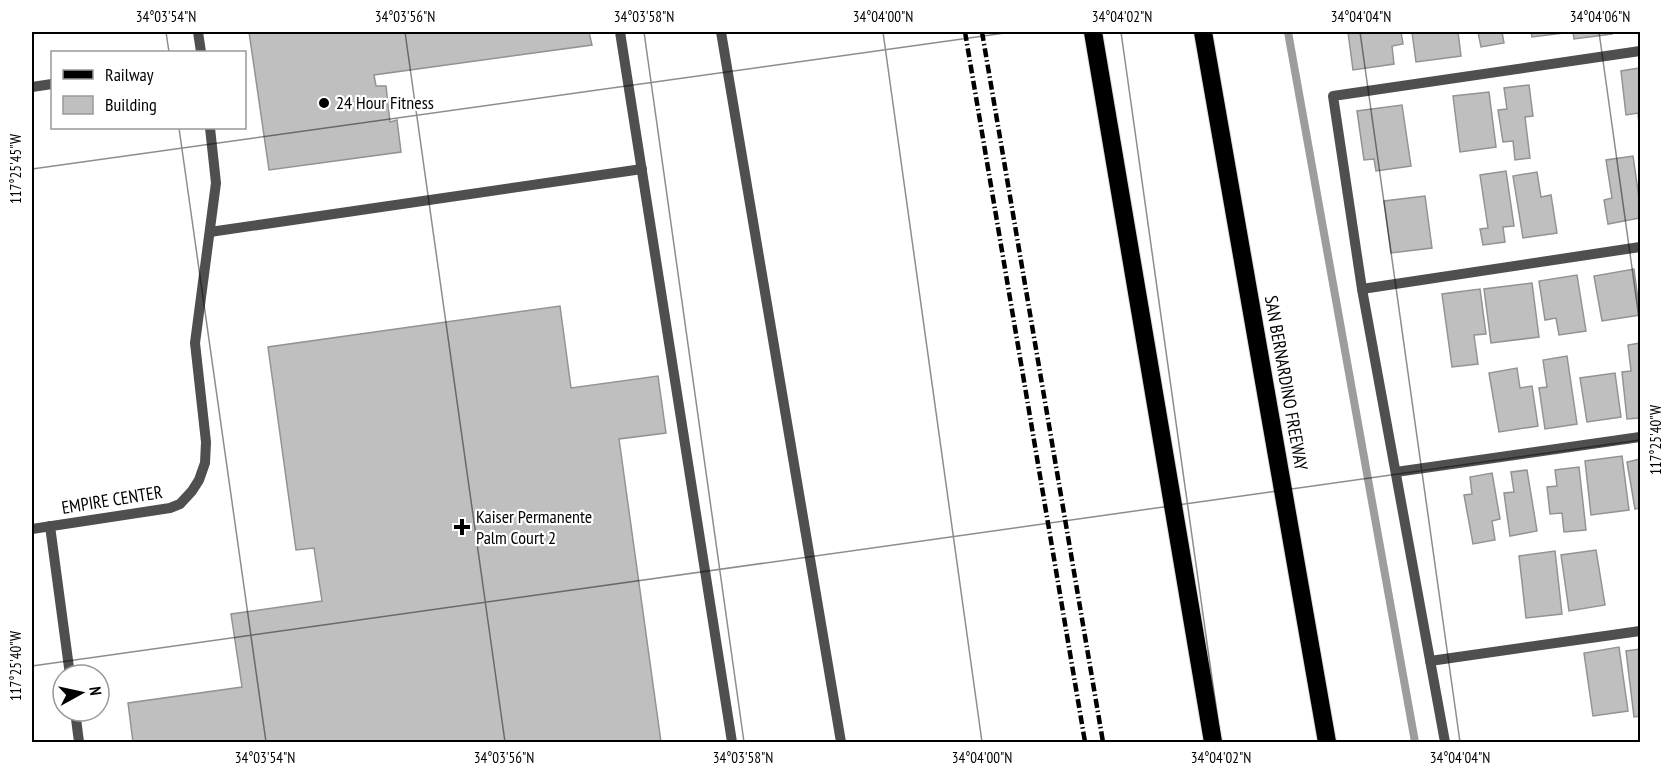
<svg xmlns="http://www.w3.org/2000/svg" width="1672" height="774" viewBox="0 0 1672 774" font-family="'PT Sans Narrow',sans-serif">
  <rect width="100%" height="100%" fill="#fff"/>
  <g fill="none" stroke-linecap="round" stroke-linejoin="round">
    <!-- stream -->
    <path stroke="#9d9d9d" stroke-width="8" d="M1288,32L1415,742"/>
  </g>
  <!-- building -->
  <g fill="#bfbfbf" stroke="#939393" stroke-width="1.5">
    <path d="M249,32H589L592,45L374,75L376,86H386L390,122L397,120L401,152L269,170Z"/>
    <path d="M1348,32H1401L1403,44L1392,46L1394,64L1353,70Z"/>
    <path d="M1412,32H1458L1461,56L1416,62Z"/>
    <path d="M1478,32H1507H1502L1504,43L1481,47Z"/>
    <path d="M1531,32H1572L1532,37Z"/>
    <path d="M1573,32H1612V34L1574,39Z"/>
    <path d="M1640,68V136L1638,113L1626,115L1621,71Z"/>
    <path d="M1529,85L1533,116L1525,117L1530,158L1515,160L1513,141L1503,142L1498,110L1507,109L1504,88Z"/>
    <path d="M1489,92L1496,147L1460,152L1453,96Z"/>
    <path d="M1402,105L1411,166L1376,171L1374,159L1364,160L1357,111Z"/>
    <path d="M1633,156L1640,205V218L1608,224L1604,200L1612,198L1606,160Z"/>
    <path d="M1506,171L1514,226L1503,227L1505,242L1483,245L1480,229L1488,228L1480,175Z"/>
    <path d="M1537,172L1541,197L1551,195L1557,233L1523,238L1513,176Z"/>
    <path d="M1425,196L1432,248L1391,253L1384,201Z"/>
    <path d="M1634,269L1640,315L1602,321L1594,276Z"/>
    <path d="M1577,275L1586,331L1559,335L1556,318L1545,320L1539,281Z"/>
    <path d="M1532,283L1539,337L1491,343L1484,289Z"/>
    <path d="M1480,289L1486,334L1474,335L1478,364L1452,367L1442,294Z"/>
    <path d="M560,306L571,388L658,376L666,433L619,439L661,742H133L128,703L242,687L231,614L322,601L314,548L296,550L268,347Z"/>
    <path d="M1640,343V418L1627,419L1622,372L1631,371L1628,345Z"/>
    <path d="M1567,356L1577,424L1545,429L1539,388L1547,387L1543,360Z"/>
    <path d="M1517,368L1520,388L1532,386L1538,426L1499,432L1489,373Z"/>
    <path d="M1615,373L1621,417L1587,422L1580,378Z"/>
    <path d="M1622,456L1629,510L1591,515L1585,461Z"/>
    <path d="M1640,459V508L1635,509L1627,462Z"/>
    <path d="M1579,467L1586,530L1564,532L1562,513L1550,514L1547,487L1557,486L1555,470Z"/>
    <path d="M1527,470L1537,531L1510,536L1504,493L1514,492L1511,472Z"/>
    <path d="M1492,473L1500,519L1492,521L1495,540L1473,544L1464,495L1472,494L1470,477Z"/>
    <path d="M1596,550L1605,605L1569,611L1561,555Z"/>
    <path d="M1555,551L1562,614L1526,618L1519,556Z"/>
    <path d="M1619,647L1628,711L1593,716L1584,653Z"/>
    <path d="M1640,649V716L1634,717L1626,651Z"/>
  </g>
  <g fill="none" stroke-linecap="round" stroke-linejoin="round">
    <defs>
      <g id="motorway">
        <path d="M1093,32L1213,742"/>
        <path d="M1203,32L1327,742"/>
      </g>
    </defs>
    <!-- motorway casing -->
    <use href="#motorway" stroke="#dbdbdb" stroke-width="20"/>
    <!-- service -->
    <g stroke="#4f4f4f" stroke-width="10">
      <path d="M198,32L201,52"/>
      <path d="M620,32L732,742"/>
      <path d="M721,32L841,742"/>
      <path d="M32,87L52,84"/>
      <path d="M210,232L642,169"/>
      <path d="M1362,289L1640,247"/>
      <path d="M1396,472L1640,437"/>
      <path d="M50,526L70,675"/>
      <path d="M32,529L170,508L180,504L192,491L199,480L205,463L206,442L195,343L216,183L210,128"/>
      <path d="M1430,661L1640,631"/>
      <path d="M75,711L79,742"/>
      <path d="M1445,742L1362,289L1333,96L1640,51"/>
    </g>
    <!-- motorway -->
    <use href="#motorway" stroke="#000" stroke-width="18"/>
    <!-- rail -->
    <g stroke="#000" stroke-width="4.5" stroke-dasharray="9 3 1.5 3" stroke-linecap="butt">
      <path d="M965,32L1085,742"/>
      <path d="M982,32L1103,742"/>
    </g>
  </g>
  <!-- ticks -->
  <path fill="none" stroke="#000" stroke-width="1.5" stroke-opacity="0.45" d="M166,32L169,52M405,32L505,742M644,32L744,742M883,32L982,742M1121,32L1221,742M1360,32L1460,742M1599,32L1640,325M179,128L266,742M32,169L1012,32M32,666L1640,440"/>
  <!-- markers -->
  <g fill="#000" stroke="#fff" stroke-width="2">
    <circle cx="324" cy="103" r="6"/>
    <path d="M459 518h6v6h6v6h-6v6h-6v-6h-6v-6h6z"/>
  </g>
  <g text-anchor="middle" stroke-width="4.5" stroke-linejoin="round" paint-order="stroke">
    <!-- poi labels -->
    <g font-size="18" fill="#000" stroke="#fff" text-anchor="start">
      <text x="336" y="109">24 Hour Fitness</text>
      <text x="476" y="523">Kaiser Permanente<tspan x="476" dy="21">Palm Court 2</tspan></text>
    </g>
    <!-- street labels -->
    <g font-size="18" fill="#000" stroke="#fff">
      <text transform="translate(1286 383) rotate(80)" y="6">SAN BERNARDINO FREEWAY</text>
      <text transform="translate(112 500) rotate(-9)" y="6">EMPIRE CENTER</text>
    </g>
  </g>
  <!-- border -->
  <rect width="1672" height="774" fill="none" stroke="#ffffff" stroke-width="66"/>
  <!-- legend -->
  <rect x="51" y="51" width="195" height="78" fill="#ffffff" stroke="#999999" stroke-width="1.5"/>
  <rect x="63" y="70" width="30" height="9" fill="#000000" stroke="#999999" stroke-width="1.5"/>
  <text x="105" y="81" font-size="18" fill="#000000">Railway</text>
  <rect x="63" y="96" width="30" height="18" fill="#bfbfbf" stroke="#999999" stroke-width="1.5"/>
  <text x="105" y="111" font-size="18" fill="#000000">Building</text>
  <!-- north arrow -->
  <g transform="translate(81 693) rotate(82)"><circle r="28" fill="#ffffff" stroke="#999999" stroke-width="1.5"/>
  <path d="M0-4.5L10 22L0 15L-10 22Z" fill="#000000"/>
  <text y="-9" font-size="16" font-weight="bold" text-anchor="middle" fill="#000000">N</text>
  </g>
  <rect x="33" y="33" width="1606" height="708" fill="none" stroke="#000" stroke-width="2"/>
  <g font-size="15" text-anchor="middle" fill="#000">
    <text x="166" y="22">34°03'54"N</text>
    <text x="405" y="22">34°03'56"N</text>
    <text x="644" y="22">34°03'58"N</text>
    <text x="883" y="22">34°04'00"N</text>
    <text x="1122" y="22">34°04'02"N</text>
    <text x="1361" y="22">34°04'04"N</text>
    <text x="1600" y="22">34°04'06"N</text>
    <text transform="translate(16 169) rotate(-90)" y="5">117°25'45"W</text>
    <text transform="translate(1656 440) rotate(-90)" y="5">117°25'40"W</text>
    <text transform="translate(16 666) rotate(-90)" y="5">117°25'40"W</text>
    <text x="265" y="763">34°03'54"N</text>
    <text x="504" y="763">34°03'56"N</text>
    <text x="743" y="763">34°03'58"N</text>
    <text x="982" y="763">34°04'00"N</text>
    <text x="1221" y="763">34°04'02"N</text>
    <text x="1460" y="763">34°04'04"N</text>
  </g>
</svg>
